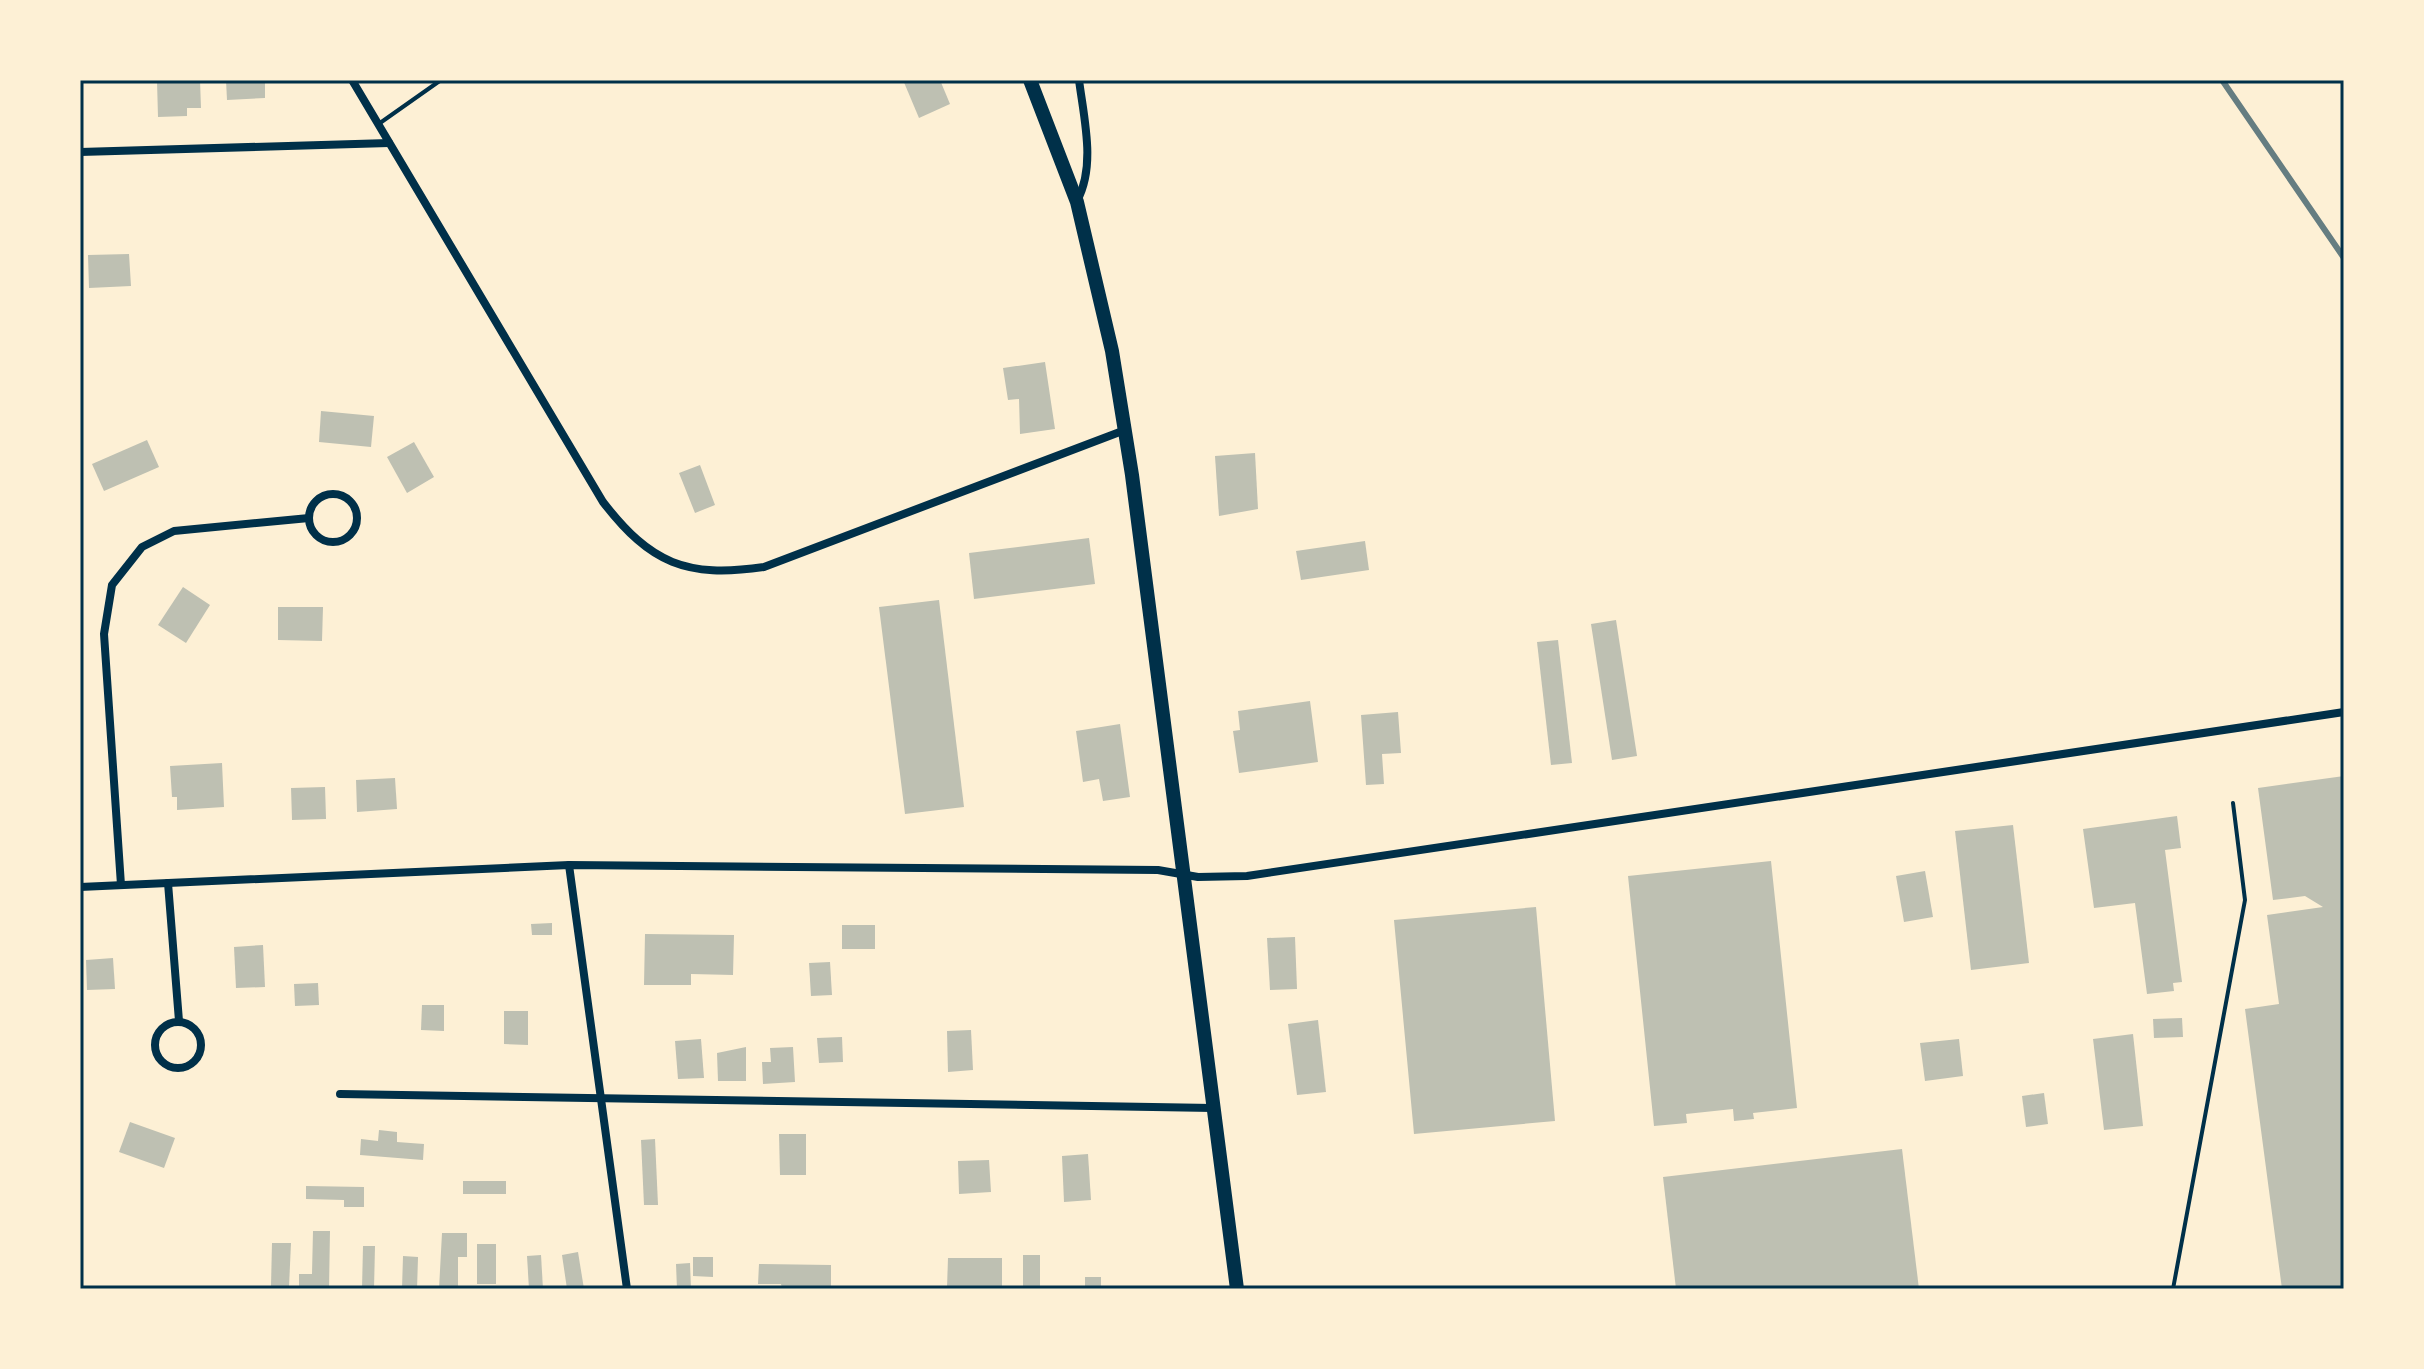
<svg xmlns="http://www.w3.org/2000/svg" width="2424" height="1369" viewBox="0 0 2424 1369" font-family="'Space Grotesk',sans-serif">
  <rect width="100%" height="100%" fill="#fdf0d5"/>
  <!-- building -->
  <g fill="#bec0b2">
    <path d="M179,80H200L201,108H187V116L158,117L157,81Z"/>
    <path d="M226,80H265V98L227,100Z"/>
    <path d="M903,80H940L950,104L919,118Z"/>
    <path d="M129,254L131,286L89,288L88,255Z"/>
    <path d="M1045,362L1055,429L1020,434L1019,399L1008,400L1003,368Z"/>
    <path d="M321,411L374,416L371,447L319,442Z"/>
    <path d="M147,440L159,467L104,491L92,464Z"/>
    <path d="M414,442L434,477L407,493L387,457Z"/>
    <path d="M1255,453L1258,509L1219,516L1215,456Z"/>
    <path d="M700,465L715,505L695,513L679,473Z"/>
    <path d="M1089,538L1095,584L974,599L969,553Z"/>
    <path d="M1365,541L1369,570L1301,580L1296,551Z"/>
    <path d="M183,587L210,605L186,643L158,625Z"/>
    <path d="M939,600L964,807L905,814L879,607Z"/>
    <path d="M278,607H323L322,641L278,640Z"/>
    <path d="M1616,620L1637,756L1612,760L1591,624Z"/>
    <path d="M1558,640L1572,763L1551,765L1537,642Z"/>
    <path d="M1310,701L1318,762L1239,773L1233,731L1240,730L1238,711Z"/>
    <path d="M1398,712L1401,753L1382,754L1384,784L1366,785L1361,715Z"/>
    <path d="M1120,724L1130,797L1103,801L1099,779L1083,782L1076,731Z"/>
    <path d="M222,763L224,807L177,810V797H172L170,766Z"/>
    <path d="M2344,776V1289H2282L2245,1009L2279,1004L2267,915L2323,907L2305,896L2273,900L2258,788Z"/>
    <path d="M395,778L397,809L357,812L356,780Z"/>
    <path d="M325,787L326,819L292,820L291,788Z"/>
    <path d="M2177,816L2181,848L2165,850L2182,982L2173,983L2174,991L2147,994L2135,903L2094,908L2083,829Z"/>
    <path d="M2013,825L2029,963L1971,970L1955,831Z"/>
    <path d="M1771,861L1797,1108L1753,1113L1754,1119L1734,1121L1733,1109L1686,1114L1687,1123L1654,1126L1628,876Z"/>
    <path d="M1925,871L1933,917L1904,922L1896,876Z"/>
    <path d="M1536,907L1555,1121L1414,1134L1394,920Z"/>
    <path d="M552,923V935H532L531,924Z"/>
    <rect x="842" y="925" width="33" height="24"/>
    <path d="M645,934L734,935L733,975L691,974V985H644Z"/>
    <path d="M1295,937L1297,989L1270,990L1267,938Z"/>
    <path d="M263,945L265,987L236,988L234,947Z"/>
    <path d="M113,958L115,989L87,990L86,960Z"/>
    <path d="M830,962L832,995L811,996L809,963Z"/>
    <path d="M318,983L319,1005L295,1006L294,984Z"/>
    <path d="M422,1005H444V1031L421,1030Z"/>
    <path d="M504,1011H528V1045L504,1044Z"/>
    <path d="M2182,1018L2183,1037L2154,1038L2153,1019Z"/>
    <path d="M1318,1020L1326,1092L1297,1095L1288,1024Z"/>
    <path d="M971,1030L973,1070L948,1072L947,1031Z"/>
    <path d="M2133,1034L2143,1126L2104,1130L2093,1039Z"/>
    <path d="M842,1037L843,1062L819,1063L817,1038Z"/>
    <path d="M701,1039L704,1078L678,1079L675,1041Z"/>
    <path d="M1959,1039L1963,1076L1925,1081L1920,1043Z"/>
    <path d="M746,1047V1081H718L717,1053Z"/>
    <path d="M793,1047L795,1082L763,1084L762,1062H771L770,1048Z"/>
    <path d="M2044,1093L2048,1124L2026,1127L2022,1096Z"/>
    <path d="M130,1122L175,1138L164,1168L119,1152Z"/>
    <path d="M379,1130L397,1132V1142L424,1144L423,1160L360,1155L361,1139L378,1141Z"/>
    <path d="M779,1134H806V1175H780Z"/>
    <path d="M655,1139L658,1205H644L641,1140Z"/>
    <path d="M1902,1149L1919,1289H1676L1663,1177Z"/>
    <path d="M1088,1154L1091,1200L1064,1202L1062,1156Z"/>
    <path d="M989,1160L991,1192L959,1194L958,1161Z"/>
    <rect x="463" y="1181" width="43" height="13"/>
    <path d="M306,1186L364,1187V1207H344V1200L306,1199Z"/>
    <path d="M313,1231H330L329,1289H299V1274H312Z"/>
    <path d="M442,1233H467V1257H458V1289H439Z"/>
    <path d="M272,1243H291L289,1287L271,1286Z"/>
    <rect x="477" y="1244" width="19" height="40"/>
    <path d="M363,1246H375L374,1289H362Z"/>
    <path d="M578,1252L584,1289H567L562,1255Z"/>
    <path d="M541,1255L543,1289H529L527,1256Z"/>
    <rect x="1023" y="1255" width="17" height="34"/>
    <path d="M403,1256L418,1257L417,1289H402Z"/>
    <path d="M693,1257H713V1277L693,1276Z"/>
    <path d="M948,1258H1002V1289L947,1288Z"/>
    <path d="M690,1263L691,1289H677L676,1264Z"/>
    <path d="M759,1264L831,1265V1289H782L781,1284H758Z"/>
    <rect x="1085" y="1277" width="16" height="12"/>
  </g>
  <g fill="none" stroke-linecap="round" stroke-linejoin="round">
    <!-- service -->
    <g stroke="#003049" stroke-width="4">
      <path d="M380,123L441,80"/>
      <path d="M2173,1289L2245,900L2233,803"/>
    </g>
    <!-- minor -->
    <g stroke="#003049" stroke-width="8">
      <path d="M352,80L603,502C651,564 686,578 764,567L1125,430"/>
      <path d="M80,152L389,143"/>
      <path d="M1077,201C1096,166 1084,119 1079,80"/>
      <circle cx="333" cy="518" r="24"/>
      <path d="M569,865L627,1289"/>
      <path d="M168,883L179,1021"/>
      <path d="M121,885L104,634L112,585L142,547L174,531L309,518"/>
      <path d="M80,887L569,865L1158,870L1198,877L1247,876L2344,712"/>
      <circle cx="178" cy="1045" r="23"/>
      <path d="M340,1094L1213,1108"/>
    </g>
    <!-- primary -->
    <path stroke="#003049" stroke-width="14" d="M1030,80L1077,202L1112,351L1132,475L1237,1289"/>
    <!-- rail -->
    <path stroke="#657d81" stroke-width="6" d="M2222,80L2344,258"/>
  </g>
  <!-- border -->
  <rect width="2424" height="1369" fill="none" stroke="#fdf0d5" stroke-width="164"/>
  <rect x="82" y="82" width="2260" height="1205" fill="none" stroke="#003049" stroke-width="3"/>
</svg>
